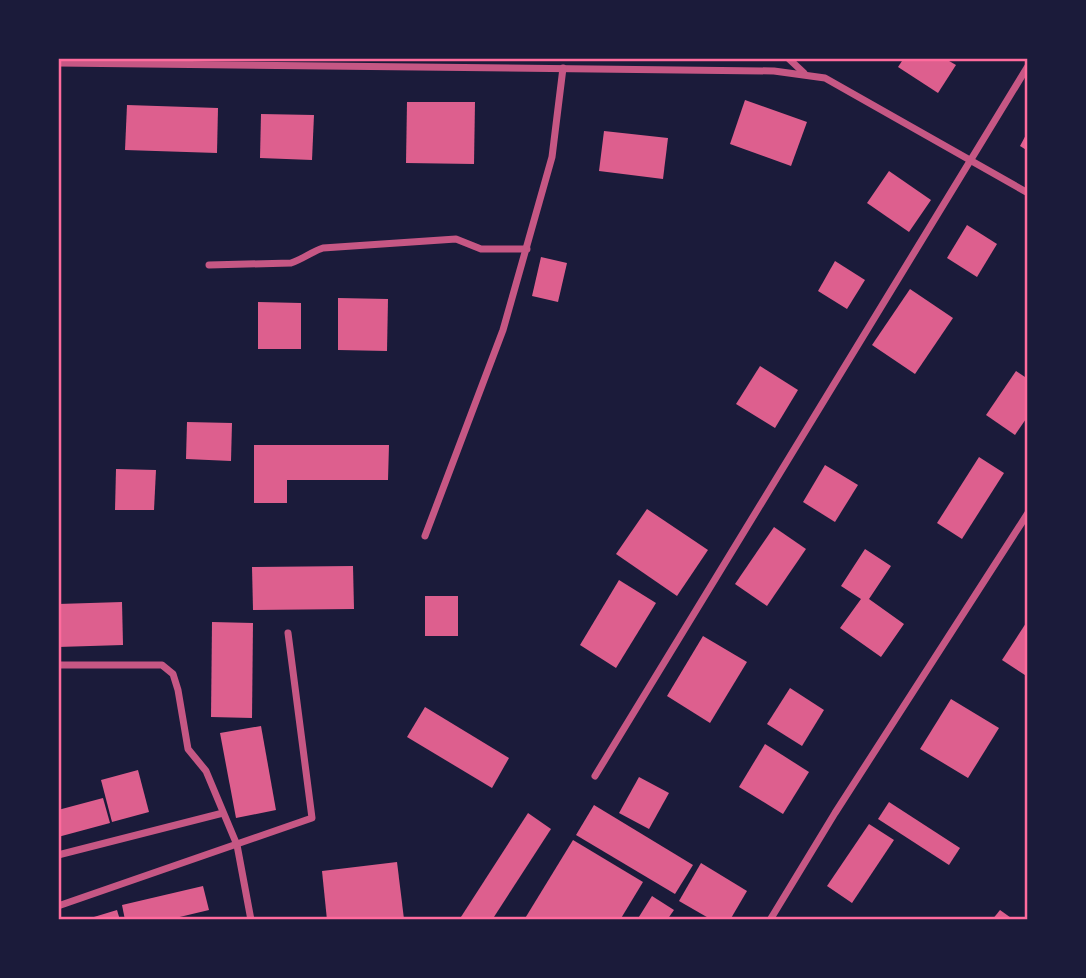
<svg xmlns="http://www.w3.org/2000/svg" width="1086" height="978" viewBox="0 0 1086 978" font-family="'IBM Plex Sans',sans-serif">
  <rect width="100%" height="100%" fill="#1b1b3a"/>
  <!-- building -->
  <g fill="#dd5f8e">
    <path d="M904,58H944L956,65L938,93L898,67Z"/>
    <path d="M745,100L807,122L791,166L730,144Z"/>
    <path d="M407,102H475L474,164L406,163Z"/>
    <path d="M127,105L218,108L217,153L125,150Z"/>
    <path d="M261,114L314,115L312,160L260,158Z"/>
    <path d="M604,131L668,138L663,179L599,171Z"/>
    <path d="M1028,131V151L1020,146Z"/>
    <path d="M889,171L931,200L909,232L867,203Z"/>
    <path d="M967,225L997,244L977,277L947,258Z"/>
    <path d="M541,257L567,263L558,302L532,296Z"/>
    <path d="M835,261L865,280L847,309L818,291Z"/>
    <path d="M910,289L953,318L915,374L872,345Z"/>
    <path d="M338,298L388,299L387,351L338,350Z"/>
    <path d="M258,302L301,303V349H258Z"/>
    <path d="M760,366L798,390L775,428L736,404Z"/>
    <path d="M1016,371L1028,379V416L1015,435L986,415Z"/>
    <path d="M187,422L232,423L231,461L186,459Z"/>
    <path d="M254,445H389L388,480H287V503H254Z"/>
    <path d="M979,457L1004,473L962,539L937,523Z"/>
    <path d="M825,465L858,485L835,522L803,502Z"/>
    <path d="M116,469L156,470L154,510H115Z"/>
    <path d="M647,509L708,550L677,596L616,554Z"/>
    <path d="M774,527L806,549L767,606L735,584Z"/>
    <path d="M865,549L891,566L869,599L904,624L881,657L840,628L861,599L841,586Z"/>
    <path d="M353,566L354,609L253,610L252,567Z"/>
    <path d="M619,580L656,603L616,668L580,645Z"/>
    <rect x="425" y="596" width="33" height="40"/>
    <path d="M122,602L123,645L58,647V604Z"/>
    <path d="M1028,620V677L1002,660Z"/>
    <path d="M212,622L253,623L252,718L211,717Z"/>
    <path d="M703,636L747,662L710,723L667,696Z"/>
    <path d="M790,688L824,710L802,746L767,724Z"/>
    <path d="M951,699L999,728L968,778L920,749Z"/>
    <path d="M425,707L509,758L492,788L407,737Z"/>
    <path d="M261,726L276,810L236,818L220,733Z"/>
    <path d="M765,744L809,772L783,814L739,787Z"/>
    <path d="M138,770L149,812L112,822L101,780Z"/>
    <path d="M639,777L669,793L649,829L619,813Z"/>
    <path d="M103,798L110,823L58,837V810Z"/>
    <path d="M889,802L960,848L949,865L878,819Z"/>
    <path d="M594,805L693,865L675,894L576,835Z"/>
    <path d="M528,813L551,829L492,920H459Z"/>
    <path d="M869,824L894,840L852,903L827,886Z"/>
    <path d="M573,840L643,882L620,920H524Z"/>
    <path d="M397,862L404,919L327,920L322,871Z"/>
    <path d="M701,863L747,891L730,920H712L679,901Z"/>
    <path d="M203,886L209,910L167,920H125L122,905Z"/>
    <path d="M652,896L674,910L667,920H637Z"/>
    <path d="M117,910L120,920H84Z"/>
    <path d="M1000,910L1014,920H992Z"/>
  </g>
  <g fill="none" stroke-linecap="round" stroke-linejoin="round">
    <!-- minor -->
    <g stroke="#c65784" stroke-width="7">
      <path d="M788,58L804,73"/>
      <path d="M58,63L774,71L825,78L1028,193"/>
      <path d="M209,265L291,263C303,259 311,252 323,248L456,239L481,249H527"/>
      <path d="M425,536L503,330L552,157L563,68"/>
      <path d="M58,665H162L173,674L178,690L188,749L206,771L237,845L251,920"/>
      <path d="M595,776L1028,66"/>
      <path d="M58,855L223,813"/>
      <path d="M58,906L312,818L288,633"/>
      <path d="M770,920L835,813L1028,513"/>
    </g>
  </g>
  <!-- border -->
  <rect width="1086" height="978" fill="none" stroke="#1b1b3a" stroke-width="119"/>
  <rect x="60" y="60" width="966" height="858" fill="none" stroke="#ff6b9d" stroke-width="2.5"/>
</svg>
